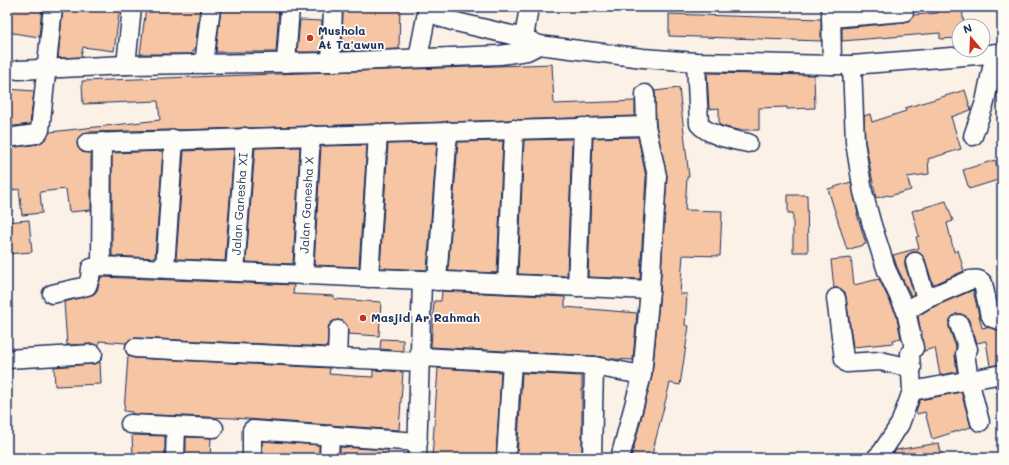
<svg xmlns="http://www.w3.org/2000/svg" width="1009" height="465" viewBox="0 0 1009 465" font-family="Mali,sans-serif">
  <rect width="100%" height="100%" fill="#fbf1e6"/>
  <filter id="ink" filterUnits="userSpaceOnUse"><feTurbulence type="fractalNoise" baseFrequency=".025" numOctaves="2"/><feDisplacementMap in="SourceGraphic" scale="8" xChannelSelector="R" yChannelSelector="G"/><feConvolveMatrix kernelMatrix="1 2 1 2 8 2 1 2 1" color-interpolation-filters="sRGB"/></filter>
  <g filter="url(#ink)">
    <!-- building -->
    <g fill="#f5c5a4" stroke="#1b2f5e">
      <path d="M7,7H42L39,37L7,32Z"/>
      <path d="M63,7H120L114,51L83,47L81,57L58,58Z"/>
      <path d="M146,7H200L195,50H193V54H140Z"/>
      <path d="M221,7H279L276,52H216Z"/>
      <path d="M343,7H400L399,49L342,51Z"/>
      <path d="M938,7H962L964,26H959V38L940,39V33L842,41V28L905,22L910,20L914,15L938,13Z"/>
      <path d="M669,14L821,19V41L669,36Z"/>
      <path d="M300,20L322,21L321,52H297Z"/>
      <path d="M552,64L554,104L635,101V116L382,124L378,123L373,124L315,126L311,125L306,126L249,128L245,127L240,128L178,130L174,129L169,130L87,132L82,134L78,138L77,144L78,148L82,152L91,153V210L69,212L66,189L40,192L42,213L22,215L19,189L7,191V148L38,144L47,137L50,132L160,120L158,101L83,104L82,81Z"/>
      <path d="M707,73L814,75L815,108L787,109V107L759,108V130H738L725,127L719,125V108L709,109Z"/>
      <path d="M679,88L689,177H687L685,210L722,211L720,256L683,255L680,294H687L685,325L689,326L680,385L670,383L651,458H631L652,376L660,291L667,176L656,125L655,91Z"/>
      <path d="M7,89L34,91L30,124L7,127Z"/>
      <path d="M965,90L971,110L951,117L961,149L928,159L929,174L907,177L911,190L889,196L888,195L876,198L865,141L864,116L870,114L872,122L906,111L905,108Z"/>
      <path d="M638,137L646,177L640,279L588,277L593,138Z"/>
      <path d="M572,139L567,276L518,274L524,140Z"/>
      <path d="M503,141L497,273L448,271L458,142Z"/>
      <path d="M437,143L427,270L380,268L388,144Z"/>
      <path d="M367,145L359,267L314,265L321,146Z"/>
      <path d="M300,147L293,264L246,262L255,148Z"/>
      <path d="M234,149L225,261L176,259L184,151Z"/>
      <path d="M163,151L155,258L112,256V153Z"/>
      <path d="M995,160L1001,179L969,189L963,170Z"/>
      <path d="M851,182L858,214H857L866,244L847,250L828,189Z"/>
      <path d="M788,195H807L808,252H793V213H788Z"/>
      <path d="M946,201L953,221L947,223L954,252L958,250L964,271L933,285L925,259L922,255L918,252H912L907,255L905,260V265L914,294L911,296L897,267L893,255L919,248L916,237L919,236L912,211Z"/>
      <path d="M29,220L32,252L7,254V222Z"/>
      <path d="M851,258L854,285L879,279L896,314L901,338L893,340L894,343L853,347L846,297L845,292L840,288H834L831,260Z"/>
      <path d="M101,277L294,285L293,294L334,296V299L381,302L379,336L348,334L347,325L343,321L338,320L333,321L329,325L327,347L136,338L130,339L126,343L99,341V346L92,344L67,345L64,302L94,294L97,291Z"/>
      <path d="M973,290L982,328L987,327L1002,331V364L990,366L986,341L977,343L969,320L966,316L961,314H956L951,318L949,323V328L956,347L955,355L957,372L940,375L935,348L924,351L918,316L931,308Z"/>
      <path d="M442,291L565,297V307L637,313L633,360L613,359L595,356L431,347L434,301H441Z"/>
      <path d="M381,339L403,340V351L380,349Z"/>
      <path d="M128,356L134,358L330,368L329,374L354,376L373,377V370L403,372L399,430L233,418L132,414V412L124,411Z"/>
      <path d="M100,362L101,384L55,386L54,367L94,364Z"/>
      <path d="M438,368L501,372L496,458H432Z"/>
      <path d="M522,373L582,376V458H517Z"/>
      <path d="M1002,385V395L998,396L995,386Z"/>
      <path d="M961,392L971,427L932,439L925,412L917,414L916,411L920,400Z"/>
      <path d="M132,435L165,436V458H135V456H133Z"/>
      <path d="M186,437L211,438L210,458H186Z"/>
      <path d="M262,441L319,445V457L288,456V458H262Z"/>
      <path d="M939,443L942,458H894L893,454L896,450Z"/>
      <path d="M340,447L388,450L387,458H340Z"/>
    </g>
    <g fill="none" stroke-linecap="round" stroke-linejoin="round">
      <defs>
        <g id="minor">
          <path d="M831,7L832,65"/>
          <path d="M428,9L442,18L452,21L524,38L539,45L643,58L696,62L832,65H852L1002,53"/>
          <path d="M831,18L904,12"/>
          <path d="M524,38L529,7"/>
          <path d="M418,58L428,7"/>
          <path d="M331,62L333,7"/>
          <path d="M696,62L699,124C709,136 734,140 748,143"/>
          <path d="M286,63L290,7"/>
          <path d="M204,64L211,7"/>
          <path d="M126,65L132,7"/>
          <path d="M852,65L855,142L863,192L872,225L887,271L906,311L914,348L910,353L912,391L900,424L882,452L876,458"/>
          <path d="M18,70L126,65L331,62L500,55L527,51L539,45"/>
          <path d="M973,136L985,102L995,53"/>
          <path d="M7,138L36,134L40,130L53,7"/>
          <path d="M87,143L646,126"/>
          <path d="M915,262L926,299"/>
          <path d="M101,266L102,142"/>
          <path d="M165,268L174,139"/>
          <path d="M235,272L245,137"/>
          <path d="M303,275L311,135"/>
          <path d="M369,278L378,133"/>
          <path d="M437,281L448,131"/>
          <path d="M507,284L514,129"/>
          <path d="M577,287L583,127"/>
          <path d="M52,294L87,286L90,278L91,268L101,266L650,290"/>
          <path d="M836,298L844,359L847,363L880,361L912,368"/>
          <path d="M906,311L926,299L970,280C976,279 979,279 983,283L989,312L992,318L1002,321"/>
          <path d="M959,324L968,349L965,353L969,380L980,422"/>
          <path d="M135,348L421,362"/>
          <path d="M421,357L594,366L642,375"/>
          <path d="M337,358L338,330"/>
          <path d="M7,359L93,354"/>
          <path d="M912,391L1002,374"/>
          <path d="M130,424L214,428"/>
          <path d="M175,458L176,427"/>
          <path d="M252,458V430L418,442"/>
          <path d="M329,458L330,435"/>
          <path d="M417,458L422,280"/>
          <path d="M506,458L512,361"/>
          <path d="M592,458L594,366"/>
          <path d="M620,458L642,375L650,290L657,176L646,126L645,94"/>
        </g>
      </defs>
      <!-- minor casing -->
      <use href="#minor" stroke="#1b2f5e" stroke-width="21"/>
      <!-- minor -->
      <use href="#minor" stroke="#fdfcf7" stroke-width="18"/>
    </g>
  </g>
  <!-- markers -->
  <g fill="#c8321e" stroke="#fdfcf7" stroke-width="1.5">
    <circle cx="310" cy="38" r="4"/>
    <circle cx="363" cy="318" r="4"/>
  </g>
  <g text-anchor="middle" stroke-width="3.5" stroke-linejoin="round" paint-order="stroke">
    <!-- poi labels -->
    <g font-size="12" font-weight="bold" fill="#1b2f5e" stroke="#fdfcf7" text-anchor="start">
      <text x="318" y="35">Mushola<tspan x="318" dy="14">At Ta'awun</tspan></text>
      <text x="371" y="322">Masjid Ar Rahmah</text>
    </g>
    <!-- street labels -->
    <g font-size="12" fill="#1b2f5e" stroke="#fdfcf7">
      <text transform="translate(240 204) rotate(-86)" y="4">Jalan Ganesha XI</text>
      <text transform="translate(307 205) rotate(-87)" y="4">Jalan Ganesha X</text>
    </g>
  </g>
  <!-- margin -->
  <rect width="1009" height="465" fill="none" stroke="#fdfcf7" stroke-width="24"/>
  <rect x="12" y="12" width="985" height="441" fill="none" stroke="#1b2f5e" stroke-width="1.5" filter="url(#ink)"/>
  <!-- north arrow -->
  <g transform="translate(971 38) rotate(341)"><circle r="19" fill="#fdfcf7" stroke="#a3aaba"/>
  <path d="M0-3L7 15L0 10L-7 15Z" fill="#c8321e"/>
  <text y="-6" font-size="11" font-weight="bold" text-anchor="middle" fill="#1b2f5e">N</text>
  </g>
</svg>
